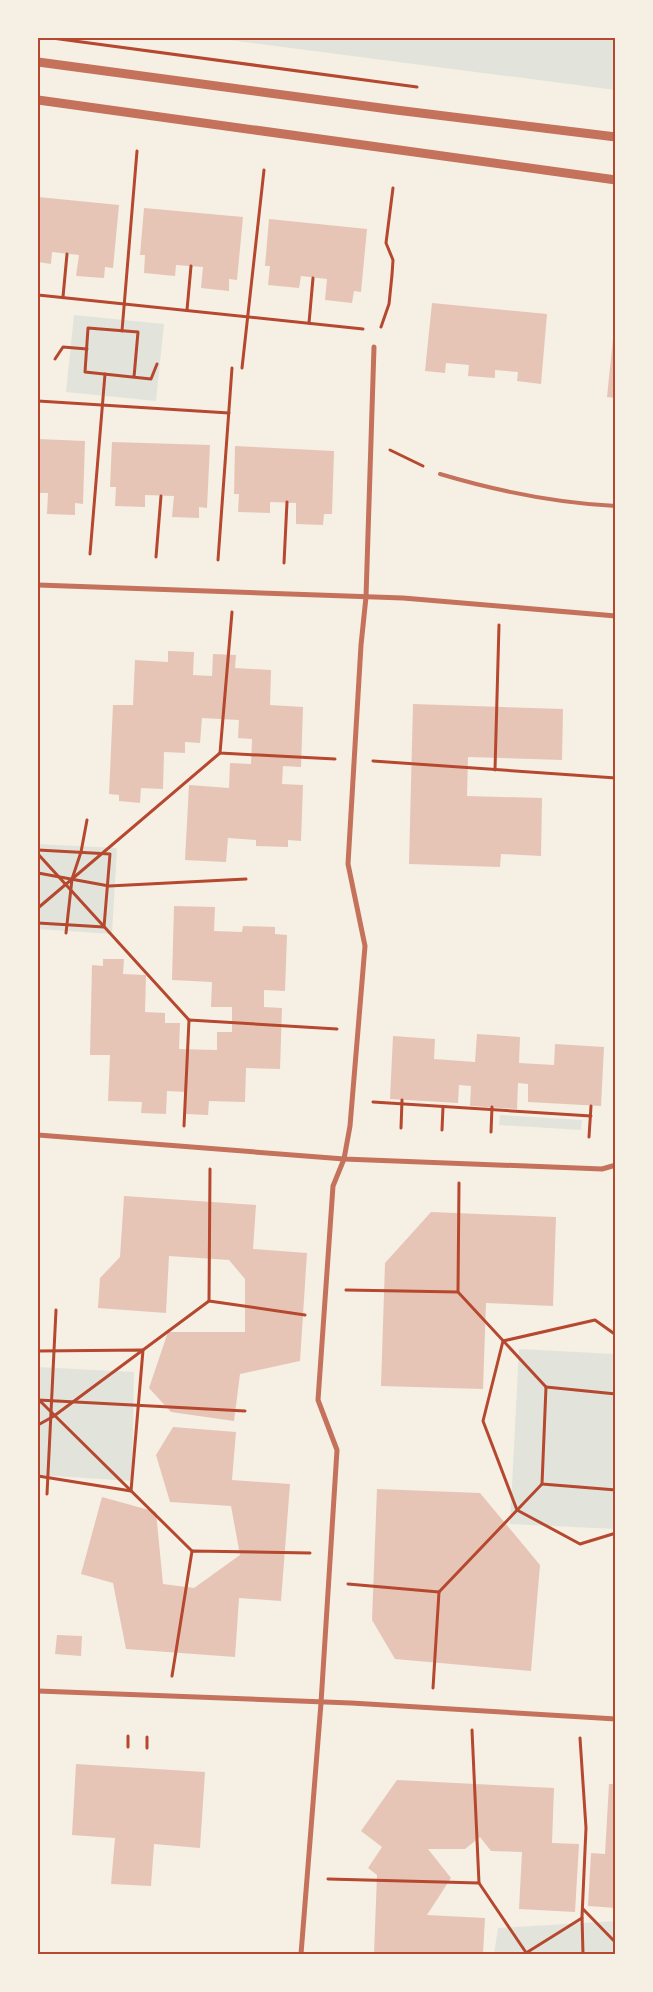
<svg xmlns="http://www.w3.org/2000/svg" width="653" height="1992" viewBox="0 0 653 1992" font-family="'DM Sans',sans-serif">
  <rect width="100%" height="100%" fill="#f6efe4"/>
  <!-- green -->
  <g fill="#e2e4dc">
    <path d="M214,38H615V90Z"/>
    <path d="M74,315L164,324L156,401L66,392Z"/>
    <path d="M38,844L117,848L112,934L38,929Z"/>
    <path d="M500,1115L582,1120L581,1130L499,1125Z"/>
    <path d="M519,1349L615,1354V1529L510,1524Z"/>
    <path d="M38,1367L134,1372L132,1481L38,1475Z"/>
    <path d="M615,1921V1954H494L498,1928Z"/>
  </g>
  <!-- building -->
  <g fill="#e6c5b7">
    <path d="M38,197L119,205L113,268L105,267L104,278L76,276L79,255L52,252L51,264L38,262Z"/>
    <path d="M144,208L243,217L237,280L229,279V291L201,288L203,267L176,265L175,276L144,273L145,255H140Z"/>
    <path d="M269,219L367,229L361,292L354,291L352,303L325,300L327,279L301,276L299,288L268,285L270,266H265Z"/>
    <path d="M432,303L547,314L541,384L517,381L518,372L495,370V378L468,376L469,365L446,363L445,373L425,371Z"/>
    <path d="M614,329H616V398L607,397Z"/>
    <path d="M38,439L85,441L83,504L75,503V515L47,514L48,493H38Z"/>
    <path d="M112,442L210,445L207,508L199,507V518L172,517L174,496L145,495V507L115,506L116,487H110Z"/>
    <path d="M235,446L334,451L332,514H324L323,525L296,524V503L270,502V513L238,512L239,494H234Z"/>
    <path d="M168,651L194,652L193,675L212,676L213,654L236,655L235,668L271,670L270,705L303,707L301,767L283,766L282,784L303,785L301,841L288,840V847L256,846V840L228,838L226,862L185,860L189,785L229,788L230,763L251,764L252,739L238,738L239,720L202,718L200,743L185,742V753L164,752L163,789L141,788L140,803L119,801V795L109,794L113,705H133L135,660L168,662Z"/>
    <path d="M413,704L563,709L562,760L468,757L467,796L542,798L541,856L501,854L500,867L409,864Z"/>
    <path d="M174,906L215,907L214,931L242,932L243,926L275,927V934L287,935L285,991L264,990V1007L282,1008L280,1069L246,1068L245,1102L209,1101L208,1115L186,1114V1092L167,1091L166,1114L141,1113L142,1102L108,1101L110,1055H90L92,965L103,966V959H124L123,974L146,975L145,1012L165,1013V1023H180L179,1049L217,1050V1032H232V1007H211L212,982L172,980Z"/>
    <path d="M477,1034L520,1037L519,1063L554,1065L555,1044L604,1047L601,1106L528,1102V1084L518,1083L517,1109L470,1106L471,1086L459,1085L458,1103L390,1099L393,1036L435,1039L434,1059L475,1062Z"/>
    <path d="M124,1196L256,1205L253,1249L307,1253L300,1361L240,1374L234,1421L171,1412L149,1388L168,1332H245V1279L229,1260L169,1256L166,1313L98,1308L100,1278L120,1257Z"/>
    <path d="M431,1212L556,1217L553,1306L486,1303L483,1389L381,1386L385,1263Z"/>
    <path d="M173,1427L236,1432L232,1480L290,1484L281,1601L239,1598L235,1657L126,1649L113,1583L81,1574L102,1497L156,1512L163,1584L194,1588L240,1555L231,1506L170,1502L156,1455Z"/>
    <path d="M377,1489L480,1493L540,1565L531,1671L395,1659L372,1620Z"/>
    <path d="M57,1635L82,1636L81,1656L55,1654Z"/>
    <path d="M76,1764L205,1772L200,1848L154,1844L151,1886L111,1884L115,1838L72,1835Z"/>
    <path d="M397,1780L554,1788L552,1843L579,1844L575,1912L519,1909L522,1852L491,1851L480,1837L465,1849H428L451,1878L427,1915L485,1918L483,1954H374L377,1875L368,1868L382,1847L361,1831Z"/>
    <path d="M609,1784H616V1908L588,1906L591,1853L605,1854Z"/>
  </g>
  <g fill="none" stroke-linecap="round" stroke-linejoin="round">
    <!-- path -->
    <g stroke="#b5482f" stroke-width="3">
      <path d="M52,38L417,87"/>
      <path d="M38,295L363,329"/>
      <path d="M63,297L67,254"/>
      <path d="M187,310L191,266"/>
      <path d="M309,323L313,278"/>
      <path d="M381,327L389,304L392,275L393,260L386,243L393,188"/>
      <path d="M122,331L137,151"/>
      <path d="M55,359L63,347L87,349"/>
      <path d="M242,368L264,170"/>
      <path d="M134,377L138,332L88,328L85,372L151,379L157,364"/>
      <path d="M38,401L229,413"/>
      <path d="M390,450L423,466"/>
      <path d="M38,494V493"/>
      <path d="M90,554L105,374"/>
      <path d="M156,557L161,496"/>
      <path d="M218,560L232,368"/>
      <path d="M284,563L287,502"/>
      <path d="M232,612L220,753L335,759"/>
      <path d="M373,761L616,778"/>
      <path d="M495,770L499,625"/>
      <path d="M38,850L110,854L104,927L38,923"/>
      <path d="M38,854L189,1020"/>
      <path d="M38,873L109,886L246,879"/>
      <path d="M38,908L220,753"/>
      <path d="M66,933L72,879L81,852L87,820"/>
      <path d="M373,1102L591,1116"/>
      <path d="M184,1126L189,1020L337,1029"/>
      <path d="M401,1128L402,1100"/>
      <path d="M442,1130L443,1107"/>
      <path d="M491,1132L492,1107"/>
      <path d="M589,1137L591,1106"/>
      <path d="M210,1169L209,1301L305,1315"/>
      <path d="M459,1183L458,1292L546,1387"/>
      <path d="M346,1290L458,1292"/>
      <path d="M616,1335L595,1320L503,1341L483,1421L517,1510L580,1544L616,1533"/>
      <path d="M38,1351L143,1350L131,1491L38,1476"/>
      <path d="M616,1394L546,1387L542,1484L616,1490"/>
      <path d="M38,1399L192,1551"/>
      <path d="M38,1400L245,1411"/>
      <path d="M38,1425L54,1416L209,1301"/>
      <path d="M47,1494L56,1310"/>
      <path d="M348,1584L439,1592"/>
      <path d="M172,1676L192,1551L310,1553"/>
      <path d="M433,1688L439,1592L542,1484"/>
      <path d="M580,1738L586,1828L582,1917L583,1954"/>
      <path d="M128,1747V1736"/>
      <path d="M147,1748V1737"/>
      <path d="M328,1879L479,1883L472,1730"/>
      <path d="M479,1883L527,1954"/>
      <path d="M583,1909L616,1943"/>
      <path d="M526,1953L582,1918"/>
    </g>
    <!-- service -->
    <path stroke="#c5725c" stroke-width="4" d="M440,474C497,491 556,503 616,506"/>
    <!-- minor -->
    <g stroke="#c5725c" stroke-width="5">
      <path d="M38,585L403,598L616,616"/>
      <path d="M38,1135L344,1159L602,1169L616,1165"/>
      <path d="M38,1691L351,1703L616,1719"/>
      <path d="M301,1954L321,1703L337,1450L318,1400L333,1186L344,1159L350,1126L365,946L348,864L361,645L366,597L374,347"/>
    </g>
    <!-- tertiary -->
    <g stroke="#c5725c" stroke-width="9">
      <path d="M38,62L396,110L616,137"/>
      <path d="M38,100L616,180"/>
    </g>
  </g>
  <!-- border -->
  <rect width="653" height="1992" fill="none" stroke="#f6efe4" stroke-width="78"/>
  <rect x="39" y="39" width="575" height="1914" fill="none" stroke="#b5482f" stroke-width="2"/>
</svg>
